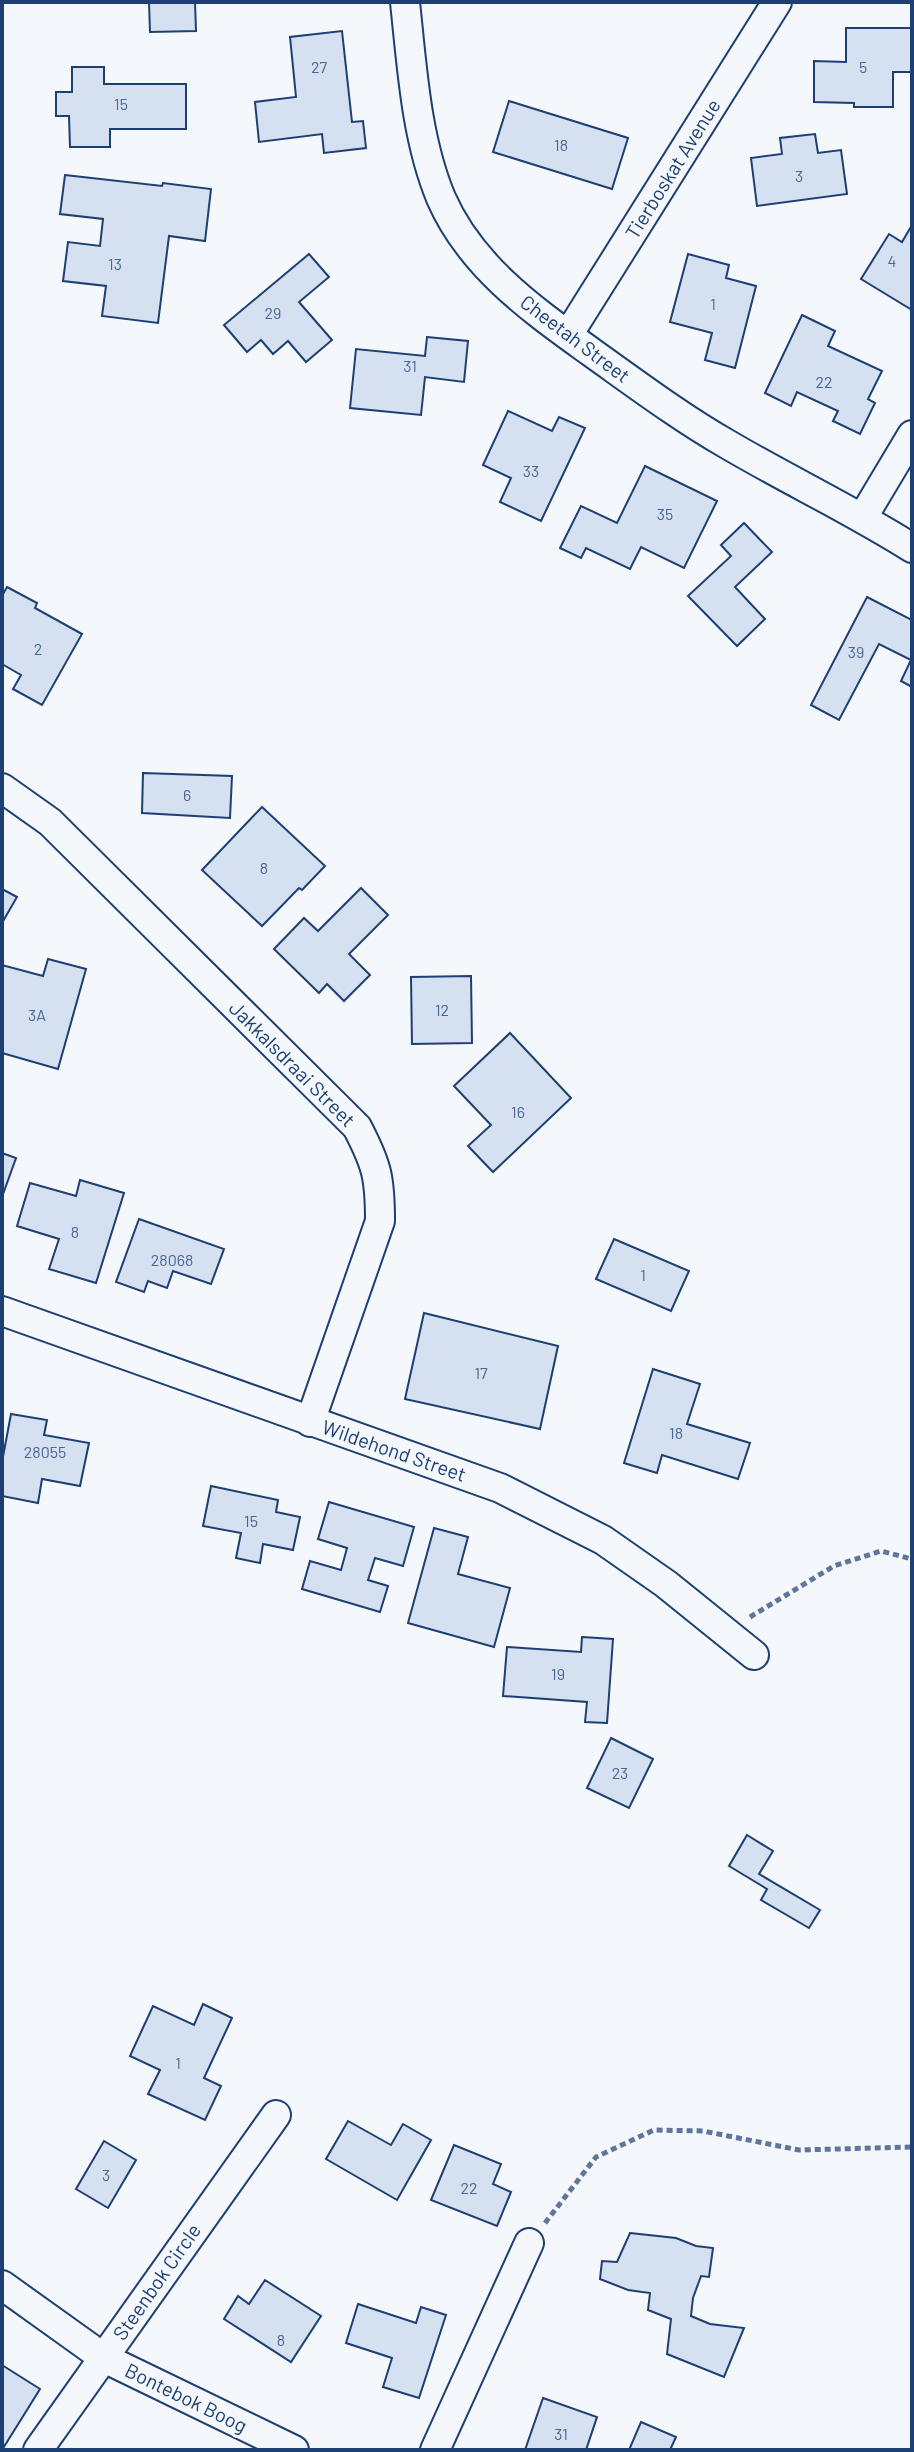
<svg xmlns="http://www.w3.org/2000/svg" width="914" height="2452" viewBox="0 0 914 2452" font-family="Barlow,sans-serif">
  <rect width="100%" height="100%" fill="#f4f7fb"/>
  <!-- building -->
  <g fill="#d5e0f0" stroke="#1d3f73" stroke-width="2">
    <path d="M149,2H195L196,31L150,32Z"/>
    <path d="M846,28H912V72H893V107H854V103L814,102V61L846,62Z"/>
    <path d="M342,31L352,122L363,121L366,148L324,153L322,134L259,142L255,102L296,97L290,37Z"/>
    <path d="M72,67H104V84H186V129H110V147H70L69,116H56V92H72Z"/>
    <path d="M509,101L628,138L612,189L493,152Z"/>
    <path d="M815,134L818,153L841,150L847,194L757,206L751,158L782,154L780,138Z"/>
    <path d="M65,175L162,186L163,183L211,189L205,241L169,236L158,323L102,316L106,286L63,281L68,242L100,246L103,219L60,214Z"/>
    <path d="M912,225V310L861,279L889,234L902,242Z"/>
    <path d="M309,254L329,277L299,302L332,340L306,362L288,341L273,354L261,340L247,352L224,325Z"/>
    <path d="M688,254L729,265L726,278L756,286L735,368L705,360L712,333L670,322Z"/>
    <path d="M802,315L835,331L828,346L882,371L868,399L875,403L860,434L833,421L838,411L797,392L791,406L765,393Z"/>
    <path d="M427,337L468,341L464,382L425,377L421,415L350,408L356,349L425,356Z"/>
    <path d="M508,411L552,431L559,417L585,428L541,521L500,502L511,478L483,465Z"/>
    <path d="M645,466L717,501L684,568L641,547L630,569L586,548L581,558L560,548L581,506L617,523Z"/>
    <path d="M744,523L772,552L735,587L765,619L737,646L688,596L731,556L721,545Z"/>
    <path d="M7,587L37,603L35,608L82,634L42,705L13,689L21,675L2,664V596Z"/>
    <path d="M867,597L912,620V687L901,681L911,660L879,644L839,720L811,705Z"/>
    <path d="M143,773L232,776L230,818L142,813Z"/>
    <path d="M262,807L325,866L302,890L299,888L262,926L202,870Z"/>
    <path d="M361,888L388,915L349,954L370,975L344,1001L327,984L319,993L274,949L304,918L318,931Z"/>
    <path d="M2,889L17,897L2,923Z"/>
    <path d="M48,959L86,969L58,1069L2,1053V965L43,976Z"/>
    <path d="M471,976L472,1043L412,1044L411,977Z"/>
    <path d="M510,1033L571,1098L493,1172L468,1146L491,1125L454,1086Z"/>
    <path d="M2,1153L16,1158L2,1197Z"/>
    <path d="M80,1180L124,1193L96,1283L49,1269L59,1239L17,1226L30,1183L76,1196Z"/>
    <path d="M139,1219L224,1249L211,1284L173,1271L167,1288L148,1281L144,1292L116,1282Z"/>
    <path d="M614,1239L689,1271L671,1311L596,1279Z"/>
    <path d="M424,1313L558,1346L540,1429L405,1399Z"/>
    <path d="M653,1369L700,1384L687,1424L750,1443L738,1479L662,1455L657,1473L624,1463Z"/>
    <path d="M11,1414L47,1420L44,1435L89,1443L80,1486L42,1479L38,1503L2,1496V1462Z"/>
    <path d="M211,1486L278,1500L276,1512L300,1517L293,1550L263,1544L260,1563L236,1558L241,1533L203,1526Z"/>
    <path d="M329,1502L414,1527L403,1566L375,1558L368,1580L388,1586L380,1612L302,1589L310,1561L341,1570L347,1548L318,1539Z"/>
    <path d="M434,1528L468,1537L458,1574L510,1588L494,1647L408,1623Z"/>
    <path d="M582,1637L613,1639L607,1723L585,1722L587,1702L503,1696L507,1647L581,1652Z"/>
    <path d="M611,1738L653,1759L629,1808L587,1788Z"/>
    <path d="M747,1835L773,1851L759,1874L820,1910L809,1928L761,1900L767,1889L729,1866Z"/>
    <path d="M203,2004L232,2018L204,2078L221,2086L205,2120L148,2094L160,2070L130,2056L153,2006L194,2025Z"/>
    <path d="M348,2121L391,2145L403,2124L431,2140L397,2200L326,2159Z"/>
    <path d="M104,2141L136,2160L108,2208L76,2189Z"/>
    <path d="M454,2145L501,2164L493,2184L511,2192L497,2226L431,2200Z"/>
    <path d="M630,2233L676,2238L696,2246L713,2248L709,2277L701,2276L693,2298L691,2316L710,2324L744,2328L724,2377L667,2354L671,2319L648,2310L650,2293L628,2290L600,2279L602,2261L617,2262Z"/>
    <path d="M265,2280L321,2316L291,2362L224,2319L238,2296L249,2304Z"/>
    <path d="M358,2304L416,2323L421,2307L446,2315L419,2398L383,2387L392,2358L346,2343Z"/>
    <path d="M2,2365L40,2389L2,2450Z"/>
    <path d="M543,2398L597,2417L586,2450H525Z"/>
    <path d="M641,2422L676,2437L670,2450H629Z"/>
  </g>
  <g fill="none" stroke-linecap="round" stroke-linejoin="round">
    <defs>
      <g id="street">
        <path d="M405,2C412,67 416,138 441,198C471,267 533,310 591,352C636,384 680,417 727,444C788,480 852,510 912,548"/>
        <path d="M568,335L777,2"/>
        <path d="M863,517L912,435"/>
        <path d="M2,788L50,822L357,1127C377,1165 380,1178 380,1221L310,1422"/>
        <path d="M2,1311L500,1488L603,1540L666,1584L754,1655"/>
        <path d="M2,2285L104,2358L294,2450"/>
        <path d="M38,2450L276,2115"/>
        <path d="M435,2450L529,2243"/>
      </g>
    </defs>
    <!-- street casing -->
    <use href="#street" stroke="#1d3f73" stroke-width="32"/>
    <!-- path -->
    <g stroke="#5e769c" stroke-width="5" stroke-dasharray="6 4" stroke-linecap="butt">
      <path d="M750,1617L834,1566L881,1551L912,1559"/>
      <path d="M545,2223L596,2157L654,2130L703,2131L799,2150L912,2147"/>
    </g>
    <!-- street -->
    <use href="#street" stroke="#f4f7fb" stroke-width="28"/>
  </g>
  <g text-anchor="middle" stroke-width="6" stroke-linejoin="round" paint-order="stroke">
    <!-- number labels -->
    <g font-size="16" fill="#4b6792">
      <text x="319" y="73">27</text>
      <text x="863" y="73">5</text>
      <text x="121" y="110">15</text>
      <text x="561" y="151">18</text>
      <text x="799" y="182">3</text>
      <text x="892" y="267">4</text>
      <text x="115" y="270">13</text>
      <text x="713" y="310">1</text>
      <text x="273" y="319">29</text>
      <text x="410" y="372">31</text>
      <text x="824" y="388">22</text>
      <text x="531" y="477">33</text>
      <text x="665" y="520">35</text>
      <text x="38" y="655">2</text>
      <text x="856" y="658">39</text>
      <text x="187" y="801">6</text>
      <text x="264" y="874">8</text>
      <text x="442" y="1016">12</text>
      <text x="37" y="1021">3A</text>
      <text x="518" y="1118">16</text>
      <text x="75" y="1238">8</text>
      <text x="172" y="1266">28068</text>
      <text x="643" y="1281">1</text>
      <text x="481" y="1379">17</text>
      <text x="676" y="1439">18</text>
      <text x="45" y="1458">28055</text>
      <text x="251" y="1527">15</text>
      <text x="558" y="1680">19</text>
      <text x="620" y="1779">23</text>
      <text x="178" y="2069">1</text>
      <text x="106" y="2181">3</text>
      <text x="469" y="2194">22</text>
      <text x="281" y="2346">8</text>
      <text x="561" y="2440">31</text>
    </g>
    <!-- street labels -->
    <g font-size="20" fill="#1d3f73" stroke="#f4f7fb">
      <text transform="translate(673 169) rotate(-58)" y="7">Tierboskat Avenue</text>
      <text transform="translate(575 339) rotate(37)" y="7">Cheetah Street</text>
      <text transform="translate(292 1064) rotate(45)" y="7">Jakkalsdraai Street</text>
      <text transform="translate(394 1451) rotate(19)" y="7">Wildehond Street</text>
      <text transform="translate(157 2282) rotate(-55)" y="7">Steenbok Circle</text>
      <text transform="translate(186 2398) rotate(26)" y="7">Bontebok Boog</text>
    </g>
  </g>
  <!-- border -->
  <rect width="914" height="2452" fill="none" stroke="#1d3f73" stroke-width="8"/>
</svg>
